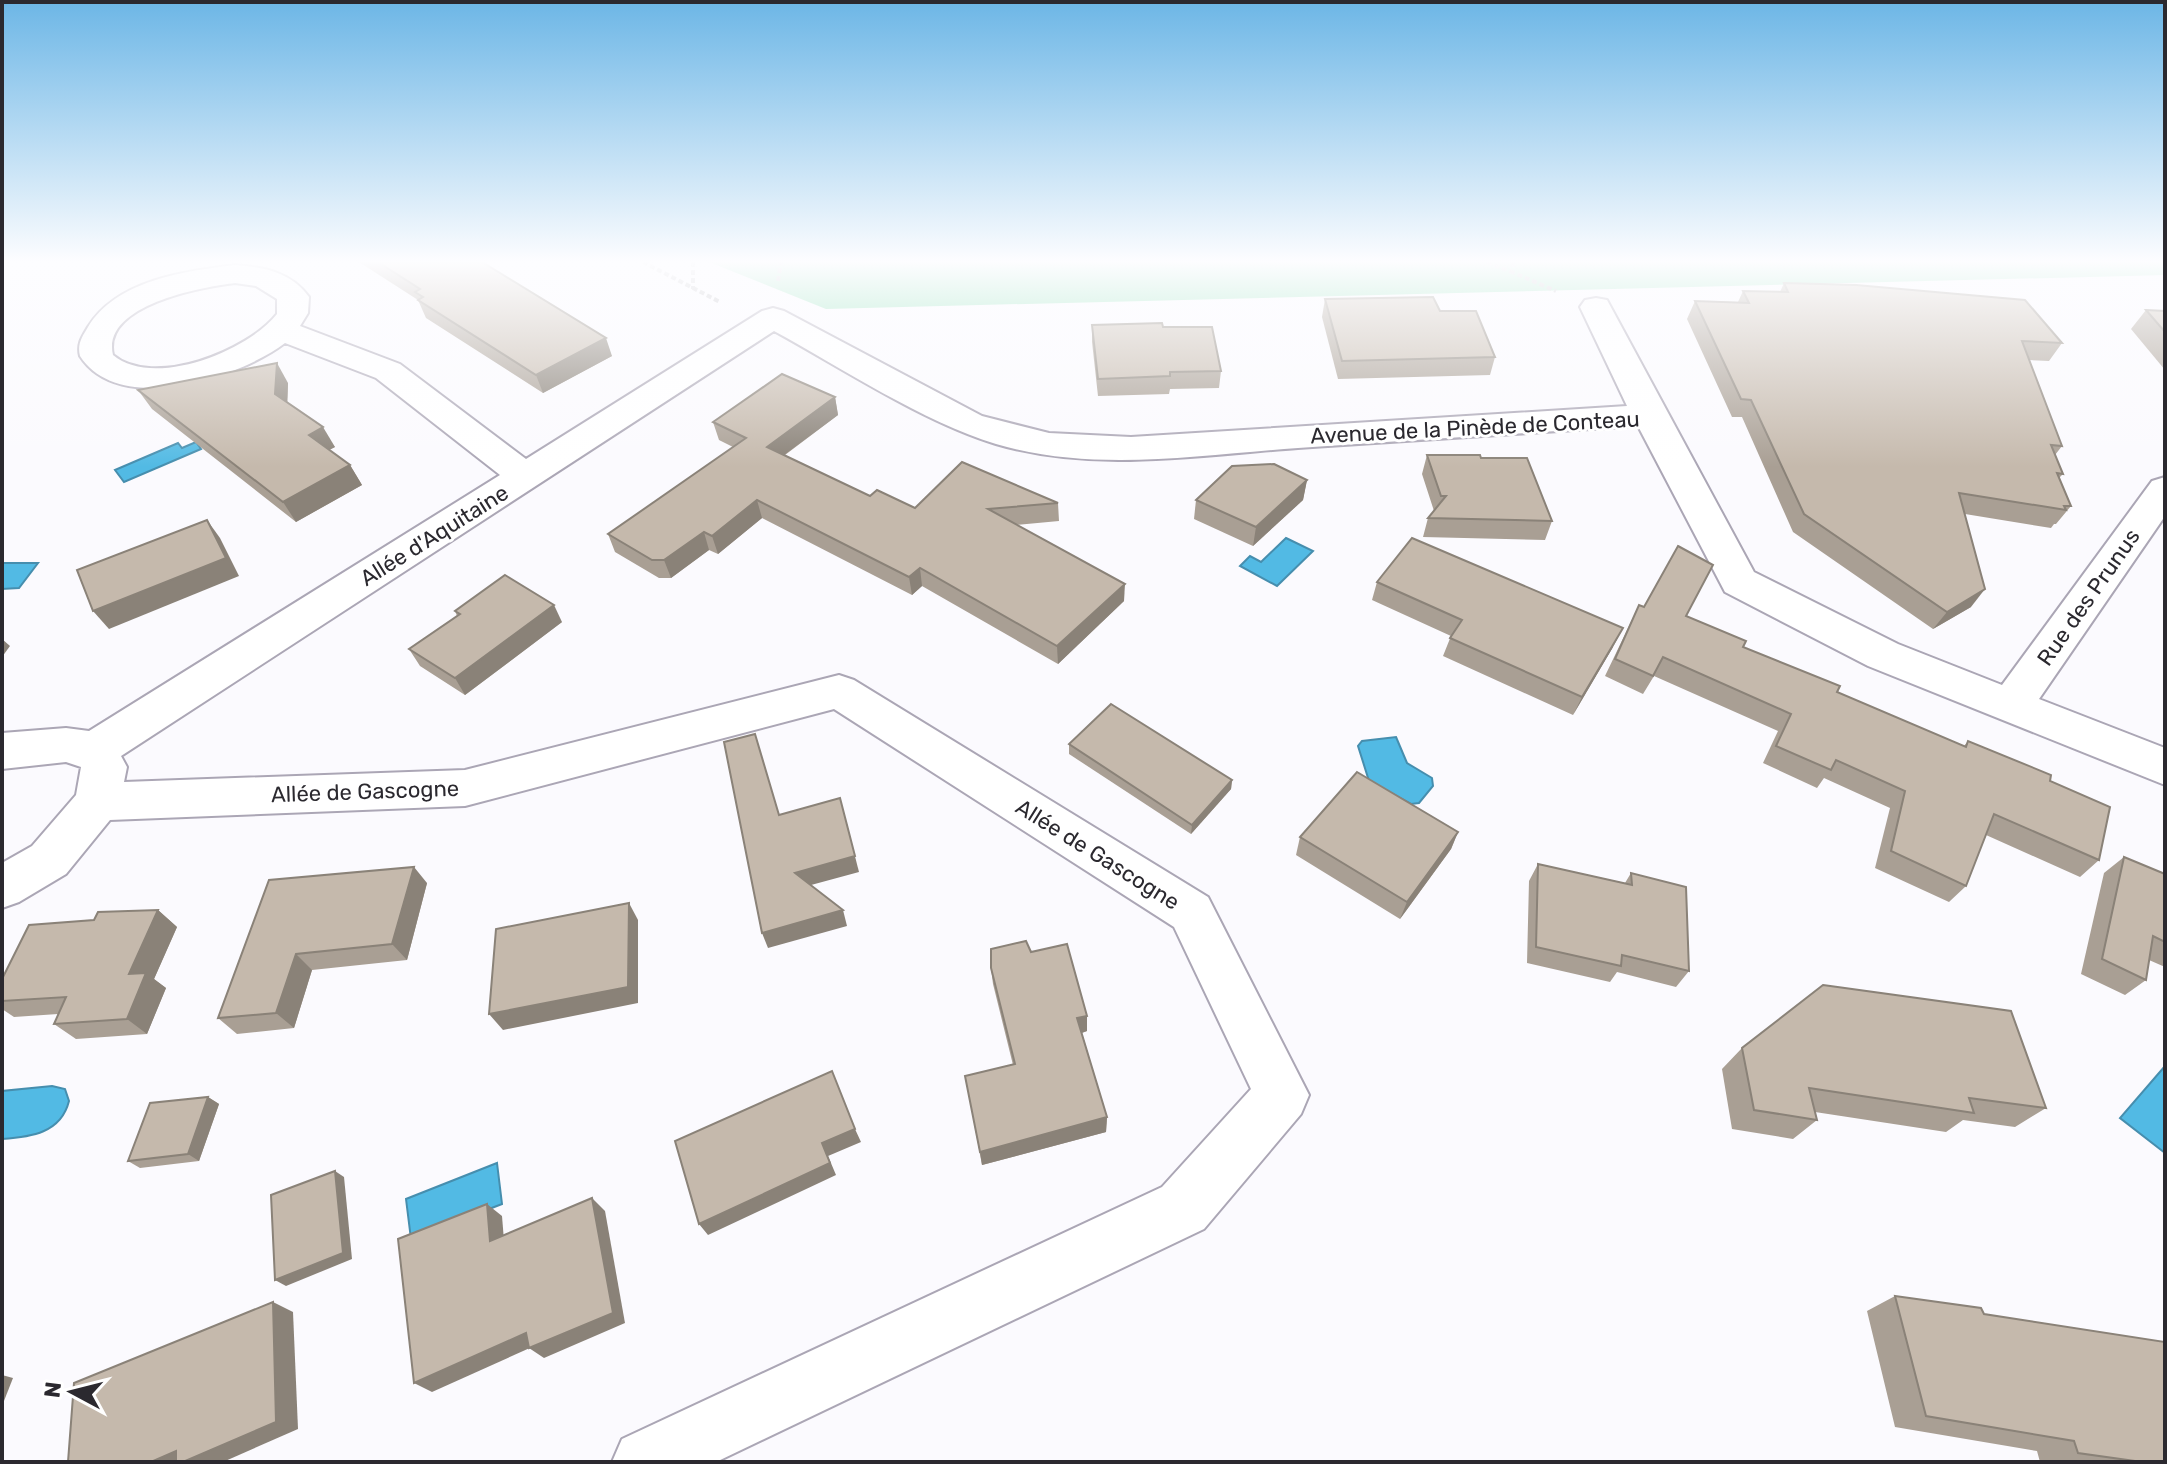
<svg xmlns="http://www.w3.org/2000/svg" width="2167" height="1464" viewBox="0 0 2167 1464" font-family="Rubik,sans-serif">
  <rect width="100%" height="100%" fill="#fbfafe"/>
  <!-- green -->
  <path fill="#84ddaf" d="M709,262H2165V275L826,309Z"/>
  <!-- water -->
  <g fill="#52bae4" stroke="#468eae" stroke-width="2">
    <path d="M196,442L201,449L124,482L115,470L178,443L182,448Z"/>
    <path d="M1286,538L1313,551L1277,586L1240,566L1250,556L1261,562Z"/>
    <path d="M2,563H38L19,588L2,589Z"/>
    <path d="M1396,737L1407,763L1432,778L1433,786L1419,803L1411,804L1369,781L1358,746L1362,741Z"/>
    <path d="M2165,1066V1153L2120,1118Z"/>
    <path d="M52,1086L65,1089L69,1101C61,1133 31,1137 2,1139V1091Z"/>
    <path d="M497,1163L502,1204L411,1239L406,1199Z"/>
  </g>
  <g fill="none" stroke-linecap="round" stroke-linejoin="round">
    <defs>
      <path id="minor" d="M235,265C263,267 291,272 309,297L308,313L300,326L400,364L526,459L762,311L773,308L784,311L982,416L1049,433L1131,437L1627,406L1580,307L1585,300L1596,298L1607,300L1754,572L1898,644L2002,685L2152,481L2165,477V516L2039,699L2165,748V785L1868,666L1725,592L1638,426C1524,433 1411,440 1298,448C1198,455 1094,473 996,444C923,422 842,368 774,331L121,756L127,767L124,782L465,770L839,675L854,680L1208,897L1309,1095L1301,1114L1204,1229L716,1462H612L622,1439L1162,1187L1251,1089L1174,927L834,709L465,806L110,820L66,874L19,902L2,908V863L32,846L76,795L81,767L66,762L2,769V733L66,728L89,731L500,475L376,378L285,343C239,378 119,417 80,356C77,344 82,337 88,327C117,280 185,271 235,265ZM235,283L256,286L277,299V314C248,351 153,389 113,355C101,305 202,287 235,283Z"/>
    </defs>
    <!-- minor casing -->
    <use href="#minor" stroke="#aba6b5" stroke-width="4"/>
    <!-- path -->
    <g stroke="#b1b0b5" stroke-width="4" stroke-dasharray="5 3" stroke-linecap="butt">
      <path d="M643,262L720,302"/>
      <path d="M693,262V289"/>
      <path d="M1487,262L1512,272"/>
      <path d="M1513,262L1512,272L1556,291"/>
      <path d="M778,281L781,262"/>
    </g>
    <!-- minor -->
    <use href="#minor" fill="#fff" fill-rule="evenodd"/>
  </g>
  <!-- wall -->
  <g fill="#a99f94">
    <path d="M359,262H482L612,356L543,393L426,318L418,300Z"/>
    <path d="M1784,283L2062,343L2049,361L2029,360L2062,446L2055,455L2063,474L2059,478L2071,506L2056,524H2054L2051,528L1965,514L1971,607L1933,629L1793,532L1742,417H1732L1687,319L1695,301L1738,302L1743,291L1780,292Z"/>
    <path d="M1325,299L1440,311L1495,357L1490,375L1338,379L1322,317Z"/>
    <path d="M2146,310L2165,311V370L2131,329Z"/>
    <path d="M1092,325L1163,327L1221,371L1219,388L1170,389L1169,394L1098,396L1092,342Z"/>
    <path d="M288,383L287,403L335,447L329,450L350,465L362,485L296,522L152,409L138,390Z"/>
    <path d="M835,397L838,415L785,455L870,496L915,508L1058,503L1059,521L1016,525L1124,601L1058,664L922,586L912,595L762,518L718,554L709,550L671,578H659L615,552L608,534L733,447L719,440L713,422Z"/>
    <path d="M1427,455L1481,458L1552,521L1545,540L1423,537L1428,518L1434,511L1422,474Z"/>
    <path d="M1307,480L1303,500L1253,546L1194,519L1196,500Z"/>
    <path d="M1377,582L1613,647L1573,715L1443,656L1451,636L1372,600Z"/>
    <path d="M1639,605L1686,616L1743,647L1837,692L1964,746L1968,741L2050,781L2099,860L2080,877L1986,835L1966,886L1949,902L1875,868L1890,808L1824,778L1817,788L1763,763L1778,731L1654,676L1643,694L1605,676Z"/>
    <path d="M455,611L562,622L465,695L420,666L409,649L457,616Z"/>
    <path d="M1069,744L1232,780L1231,789L1191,834L1069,754Z"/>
    <path d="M1458,832L1451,849L1400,919L1296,855L1300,837Z"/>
    <path d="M2124,857L2165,874V967L2149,960L2146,980L2125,995L2081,974L2104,873Z"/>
    <path d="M1538,864L1625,883L1631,873L1689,971L1676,987L1617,972L1610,982L1527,963L1529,881Z"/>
    <path d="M269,880L427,883L407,960L312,970L294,1028L237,1034L218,1018Z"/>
    <path d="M158,910L177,927L154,979L166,988L147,1034L76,1039L54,1024L58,1014L14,1017L2,1009V979L94,920Z"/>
    <path d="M1031,952L1087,1016V1031L1082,1033L1107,1117L1106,1132L982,1165L965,1076L1013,1065L993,984L991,968Z"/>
    <path d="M1742,1048L2046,1108L2015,1127L1963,1120L1946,1132L1815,1112L1817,1120L1793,1139L1732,1129L1722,1069Z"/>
    <path d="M208,1097L219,1104L199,1161L140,1168L128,1161Z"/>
    <path d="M1895,1296L1984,1314L2165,1462H2040L2037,1451L1895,1427L1867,1311Z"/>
  </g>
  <!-- shaded-wall -->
  <g fill="#8a8278">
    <path d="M606,338L612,356L543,393L536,375Z"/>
    <path d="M277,363L288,383L287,413L275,394Z"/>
    <path d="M835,397L838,415L772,464L767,447Z"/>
    <path d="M323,427L335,447L321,454L309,435Z"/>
    <path d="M350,465L362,485L296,522L283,502Z"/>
    <path d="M1307,480L1303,500L1253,546L1256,527Z"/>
    <path d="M757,500L762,518L718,554L712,536Z"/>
    <path d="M207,520L220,538L239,576L109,629L93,611Z"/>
    <path d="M704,532L709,550L671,578L664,560Z"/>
    <path d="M920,568L922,586L912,595L909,577Z"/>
    <path d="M1125,584L1124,601L1058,664L1057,646Z"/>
    <path d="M1985,589L1971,607L1933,629L1947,612Z"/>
    <path d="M554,605L562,622L465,695L455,678Z"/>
    <path d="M1623,628L1613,647L1573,715L1582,697Z"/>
    <path d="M2,639L10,646L2,657Z"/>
    <path d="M1232,780L1231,789L1191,834L1192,825Z"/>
    <path d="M840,798L859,872L800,888L795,873Z"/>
    <path d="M1458,832L1451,849L1400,919L1407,902Z"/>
    <path d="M414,867L427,883L407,960L392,944Z"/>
    <path d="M629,903L638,920V1003L503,1030L489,1014Z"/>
    <path d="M158,910L177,927L154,979L166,988L147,1034L127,1019L129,974Z"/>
    <path d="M843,910L847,926L768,948L762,933Z"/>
    <path d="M296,954L312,970L294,1028L276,1013Z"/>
    <path d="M1087,1016V1031L1078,1034L1077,1018Z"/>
    <path d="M208,1097L219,1104L199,1161L188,1154Z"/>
    <path d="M1107,1117L1106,1132L982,1165L980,1152Z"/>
    <path d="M855,1129L861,1142L828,1156L836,1175L708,1235L699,1224L822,1143Z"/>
    <path d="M335,1171L344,1177L352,1259L286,1286L275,1280Z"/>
    <path d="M592,1198L605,1211L625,1323L544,1358L529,1348Z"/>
    <path d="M487,1204L502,1216L505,1253L490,1241Z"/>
    <path d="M273,1302L293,1312L298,1429L223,1462H151Z"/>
    <path d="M526,1333L541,1343L432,1392L414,1383Z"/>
    <path d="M2,1375L13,1378L2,1406Z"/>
  </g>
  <!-- building -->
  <g fill="#c5b9ac" stroke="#8a8278" stroke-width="2">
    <path d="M378,262H482L606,338L536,375L418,300L423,297L415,292L420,289Z"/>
    <path d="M1784,283L1856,285L2025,300L2062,343L2022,341L2062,446L2051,445L2063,474L2057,473L2071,506H2064L2066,510L1959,493L1985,589L1947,612L1804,514L1751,400L1741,399L1695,301L1749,303L1743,291L1788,292Z"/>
    <path d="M1433,297L1440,311H1476L1495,357L1342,361L1325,299Z"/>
    <path d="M2146,310L2165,311V332Z"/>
    <path d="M1162,323L1163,327H1212L1221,371L1170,372V376L1098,379L1092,325Z"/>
    <path d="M277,363L275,394L323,427L309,435L350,465L283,502L138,390Z"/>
    <path d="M782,374L835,397L767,447L870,496L877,490L915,508L962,462L1058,503L988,509L1125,584L1057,646L920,568L909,577L757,500L712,536L704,532L664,560H652L608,534L746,438L713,422Z"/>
    <path d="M1427,455H1480L1481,458H1527L1552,521L1428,518L1446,496H1441Z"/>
    <path d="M1274,464L1307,480L1256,527L1196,500L1232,466Z"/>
    <path d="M207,520L226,558L93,611L77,570Z"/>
    <path d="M1412,538L1623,628L1582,697L1450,638L1462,620L1377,582Z"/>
    <path d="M1678,546L1713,565L1686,616L1746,641L1743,647L1840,686L1837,692L1966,747L1968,741L2051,775L2050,781L2110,807L2099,860L1994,814L1966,886L1891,851L1905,791L1836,760L1831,770L1776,746L1791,714L1663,657L1653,676L1615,659L1639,605L1644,607Z"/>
    <path d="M505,575L554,605L455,678L409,649L460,614L455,611Z"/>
    <path d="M1111,704L1232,780L1192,825L1069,744Z"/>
    <path d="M755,734L779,815L840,798L855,856L795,873L843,910L762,933L724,742Z"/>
    <path d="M1357,772L1458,832L1407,902L1300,837Z"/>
    <path d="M2124,857L2165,874V942L2153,936L2146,980L2102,959Z"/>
    <path d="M1538,864L1632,885L1631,873L1686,887L1689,971L1622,955L1621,966L1536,947Z"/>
    <path d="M414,867L392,944L296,954L276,1013L218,1018L269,880Z"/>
    <path d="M629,903L628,987L489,1014L496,929Z"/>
    <path d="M158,910L129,974L146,973L127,1019L54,1024L66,997L2,1001V979L29,925L94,920L98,912Z"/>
    <path d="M1026,941L1031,952L1067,944L1087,1016L1077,1018L1107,1117L980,1152L965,1076L1015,1064L991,968V949Z"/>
    <path d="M1823,985L2011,1011L2046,1108L1969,1098L1974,1113L1809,1088L1817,1120L1754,1110L1742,1048Z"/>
    <path d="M832,1071L855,1129L822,1143L830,1163L699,1224L675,1141Z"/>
    <path d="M208,1097L188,1154L128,1161L150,1103Z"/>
    <path d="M335,1171L343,1253L275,1280L271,1195Z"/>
    <path d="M592,1198L613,1313L529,1348L526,1333L414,1383L398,1239L487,1204L490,1241Z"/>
    <path d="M1895,1296L1981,1308L1984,1314L2165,1342V1462H2142L2078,1453L2074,1441L1926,1416Z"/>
    <path d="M273,1302L276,1422L183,1462H176V1451L151,1462H68L74,1383Z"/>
  </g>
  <!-- sky -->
  <linearGradient id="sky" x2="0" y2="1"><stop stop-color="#6cb6e6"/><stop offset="0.56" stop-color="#fdfdff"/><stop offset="1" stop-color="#fdfdff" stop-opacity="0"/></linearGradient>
  <rect width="2167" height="467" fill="url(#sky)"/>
  <g text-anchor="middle" stroke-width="6" stroke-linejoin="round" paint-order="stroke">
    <!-- street labels -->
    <g font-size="22" fill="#2b292f" stroke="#fff">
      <text transform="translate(1475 427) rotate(-3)" y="8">Avenue de la Pinède de Conteau</text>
      <text transform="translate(434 535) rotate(-32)" y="8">Allée d'Aquitaine</text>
      <text transform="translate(2088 597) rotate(-55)" y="8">Rue des Prunus</text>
      <text transform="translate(365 791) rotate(-2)" y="8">Allée de Gascogne</text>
      <text transform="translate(1098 854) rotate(32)" y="8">Allée de Gascogne</text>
    </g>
  </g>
  <!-- border -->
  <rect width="2167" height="1464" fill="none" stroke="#2b292f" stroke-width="8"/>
  <!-- north arrow -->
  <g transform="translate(72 1392) rotate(277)" stroke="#ffffff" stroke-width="6" paint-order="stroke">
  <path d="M0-6L14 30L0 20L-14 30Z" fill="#2b292f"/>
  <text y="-12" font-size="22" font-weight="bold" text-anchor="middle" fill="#2b292f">N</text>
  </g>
</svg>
